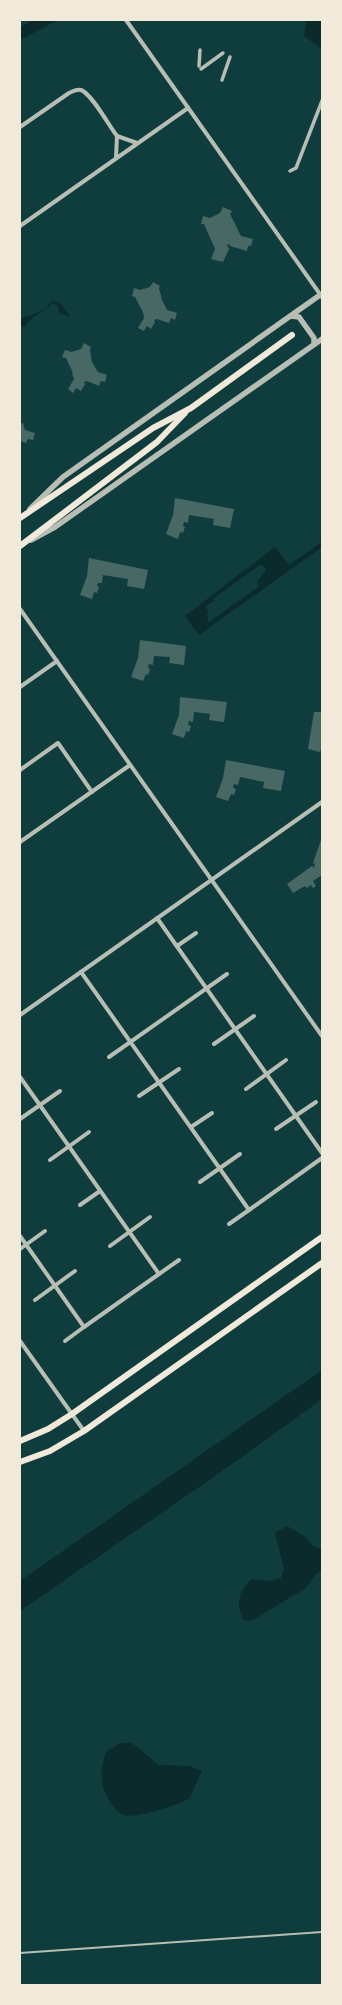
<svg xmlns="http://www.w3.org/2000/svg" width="342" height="2005" viewBox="0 0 342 2005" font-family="Lato,sans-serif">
  <rect width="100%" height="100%" fill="#0f3d3e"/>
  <!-- water -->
  <g fill="#0a2a2b" fill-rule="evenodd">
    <path d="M32,20H58L20,40V28Z"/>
    <path d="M301,20H322V49L304,36L306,23Z"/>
    <path d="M53,301L62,305L70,317L59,313L58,306L52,303C43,313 32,315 24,327H20V318C24,318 43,311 46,308C49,305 49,303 53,301Z"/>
    <path d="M322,542V547L199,635L185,616L275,547L289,565ZM260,565L264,566L266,571L257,581L258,587L209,622L207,617L208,610L205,607L215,600L214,598Z"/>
    <path d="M322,1370V1399L238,1460L20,1611V1581Z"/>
    <path d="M287,1526L304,1536L313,1546L322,1549V1569L315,1575L306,1588L251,1621L243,1620C236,1603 238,1591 252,1579L268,1581L281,1578L284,1569L275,1533Z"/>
    <path d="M120,1743H132L159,1765L189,1766L202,1771L189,1799C176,1805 137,1819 123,1815C118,1813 113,1806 110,1802C99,1783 100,1773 106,1752Z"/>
  </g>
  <!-- building -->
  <g fill="#486865">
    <path d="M223,207L232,211L230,214L241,236L253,239L251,246H248L247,251L230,246L229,244L227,245L229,249L223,262L211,259L215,249L204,224H201L203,216L210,218L220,213Z"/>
    <path d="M153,282L160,286L159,288L162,300L167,310L177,313L175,320L171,318L169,323L157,319L154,320L155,322L151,329L147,326L144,331L138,328L144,318L143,312L135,297L132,296L134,288L140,290L150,287Z"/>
    <path d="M84,343L91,347L90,350L92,362L98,372L107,375L105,382L101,381L99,386L87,381L84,382L85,384L81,391L76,388L73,393L68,389L74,379L72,373H73L66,358L62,357L65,350L71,352L81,349Z"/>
    <path d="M23,423L25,430L35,433L33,440L28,439L26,443L20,441V424Z"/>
    <path d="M175,498L234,509L230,528L213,525L214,519L189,515L188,523L184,522L183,526L185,527L183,533L180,532L178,539L166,534L173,515Z"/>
    <path d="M89,558L148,570L144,589L127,586L128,579L103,575L102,583H98L97,586L99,587L97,593L94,592L92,599L80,595L87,576Z"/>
    <path d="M140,640L186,646L184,665L169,663L170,657L154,656L153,665L149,664L148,668L150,669L148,675L146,674L143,681L131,677L138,658Z"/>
    <path d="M180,697L227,702L224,722L209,720L210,714L194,712L193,722L189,721L188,725L191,726L189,732L186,731L184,738L172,734L179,715Z"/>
    <path d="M314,712H322V745L320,752L308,749Z"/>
    <path d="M226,760L285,771L281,791L263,788L264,782L240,777L238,785L234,784L233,788L236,789L234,795L231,794L228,801L216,797L223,778Z"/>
    <path d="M322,837V875L313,881L316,886L313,888L311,885L307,888L305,886L293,893L287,884L312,866L314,868L315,864L313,863Z"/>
  </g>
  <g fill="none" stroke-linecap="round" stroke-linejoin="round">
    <!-- service -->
    <path stroke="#b8beb3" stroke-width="2" d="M20,1953L322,1932"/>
    <!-- pedestrian -->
    <g stroke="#b8beb3" stroke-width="3.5">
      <path d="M199,66L200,50"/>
      <path d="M201,69L223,53"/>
      <path d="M222,80L230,57"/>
      <path d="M290,171L296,168L322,101"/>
    </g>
    <!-- minor -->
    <g stroke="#b8beb3" stroke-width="4">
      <path d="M126,20L322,297"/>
      <path d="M20,127L69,93C73,91 77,89 81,90C92,94 109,126 117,136"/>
      <path d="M117,136L137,143"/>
      <path d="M116,158L117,136"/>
      <path d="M20,226L188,108"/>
      <path d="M20,609L322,1036"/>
      <path d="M20,687L57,661"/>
      <path d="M20,770L58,743L92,792"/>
      <path d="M20,842L130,765"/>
      <path d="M157,918L322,1153"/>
      <path d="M177,946L196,933"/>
      <path d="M81,972L249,1210L322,1158"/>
      <path d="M20,1015L322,802"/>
      <path d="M214,1044L254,1016"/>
      <path d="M109,1057L227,974"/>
      <path d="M20,1077L159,1274L84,1327L20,1236"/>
      <path d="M246,1089L286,1060"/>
      <path d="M139,1096L179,1069"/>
      <path d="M20,1119L60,1091"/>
      <path d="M191,1127L212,1113"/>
      <path d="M276,1129L316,1102"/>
      <path d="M50,1160L89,1132"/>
      <path d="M200,1182L240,1154"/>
      <path d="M80,1205L100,1191"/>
      <path d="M229,1224L249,1210"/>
      <path d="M110,1246L150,1217"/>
      <path d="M20,1249L45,1231"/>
      <path d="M159,1274L179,1260"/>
      <path d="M35,1300L75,1271"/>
      <path d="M20,1341L84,1431"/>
      <path d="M65,1341L84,1327"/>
    </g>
    <!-- tertiary -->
    <g stroke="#b8beb3" stroke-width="5.5">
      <path d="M291,316L299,317L314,338V344"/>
      <path d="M30,509L63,477L320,295"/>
      <path d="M31,540L55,527L322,339"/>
    </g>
    <!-- secondary -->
    <g stroke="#f1e9da" stroke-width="6">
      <path d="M20,518L153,428L191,408L292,335"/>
      <path d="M20,546L157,442L185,413"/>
      <path d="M20,1441L48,1429L72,1414L322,1237"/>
      <path d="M20,1462L50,1451L84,1431L322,1263"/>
    </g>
  </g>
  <!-- border -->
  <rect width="342" height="2005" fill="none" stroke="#f1e9da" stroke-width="42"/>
</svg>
